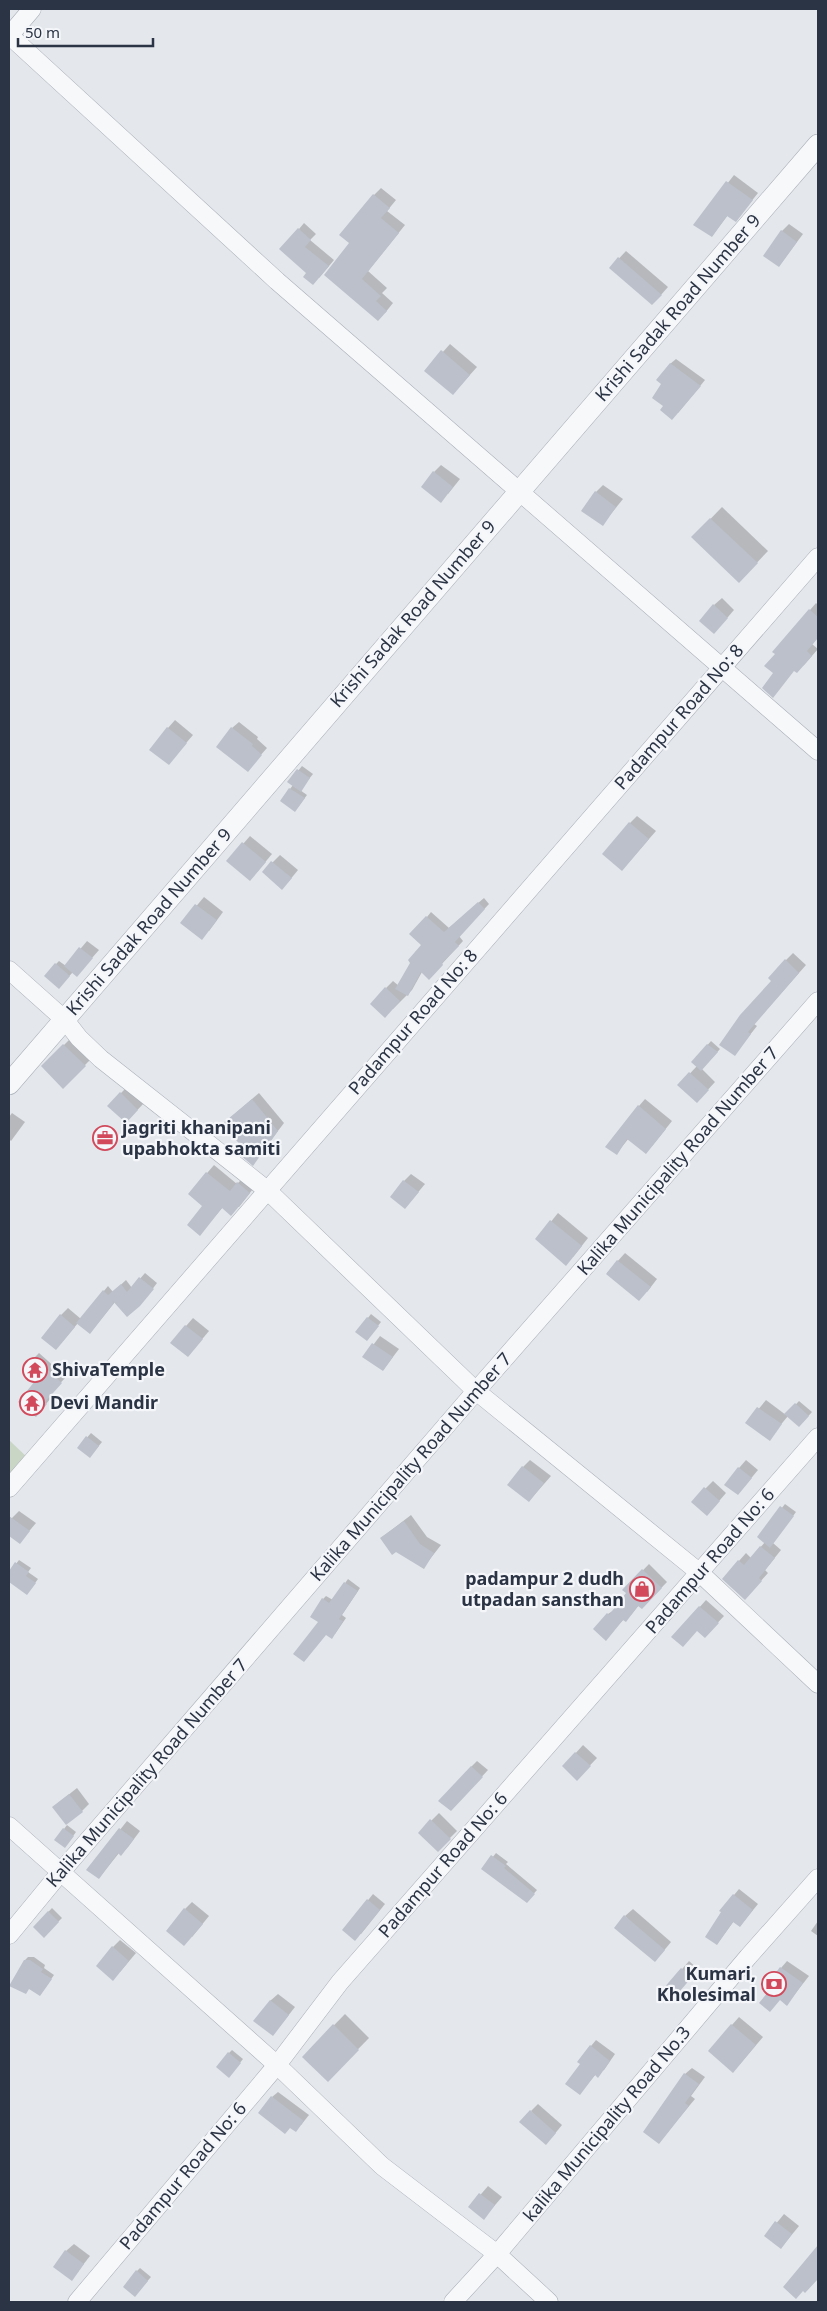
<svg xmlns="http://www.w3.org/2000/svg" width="827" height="2311" viewBox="0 0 827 2311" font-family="'Noto Sans',sans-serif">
  <rect width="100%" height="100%" fill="#e4e7ec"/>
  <!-- green -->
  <path fill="#c9d6c5" d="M9,1440L30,1460L9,1485Z"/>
  <!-- shadow -->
  <g fill="#0003">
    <path d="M734,175L758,193L742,213L728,215L712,236L695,225Z"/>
    <path d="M381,188L396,200L387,211L405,225L368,271L387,288L382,293L393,303L385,313L326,275L351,243L374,195Z"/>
    <path d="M304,223L316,234L310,240L334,260L319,278L307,273L299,229Z"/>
    <path d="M789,224L803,234L779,266L782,231Z"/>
    <path d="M626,251L668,287L660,296L611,267Z"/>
    <path d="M450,344L477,367L460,386L426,371Z"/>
    <path d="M676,359L705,380L678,413L665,406L663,384L670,364Z"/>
    <path d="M441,465L460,479L448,494L434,472Z"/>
    <path d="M603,485L623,499L602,525L596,492Z"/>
    <path d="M722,507L768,551L750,570L693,537Z"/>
    <path d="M722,598L734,610L721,625L714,605Z"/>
    <path d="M816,603L818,605V637L812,644L818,649L804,665L795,670L775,673L776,654L774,652Z"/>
    <path d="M175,720L193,735L169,763L168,728Z"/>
    <path d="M239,722L258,737L257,739L267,748L253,764L232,728Z"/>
    <path d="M302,766L313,774L300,790L307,795L298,807L281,801L293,785L289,782Z"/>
    <path d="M637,816L656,831L622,870L630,823Z"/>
    <path d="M250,836L272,854L257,872L228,861Z"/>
    <path d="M280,855L298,870L289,881L263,872Z"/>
    <path d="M204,897L223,912L209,931L182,923Z"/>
    <path d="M484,898L489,904L459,936L463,941L429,978L422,972L412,990L393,1009L386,988L393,981L399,986L422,944L427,917L431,912L449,928Z"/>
    <path d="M87,941L99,950L77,975L73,972L62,984L56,964L59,961L66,966Z"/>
    <path d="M793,953L806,965L754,1024L757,1026L735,1054L773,981L786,960Z"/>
    <path d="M71,1038L92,1058L63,1087L43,1066Z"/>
    <path d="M711,1041L720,1049L702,1069L715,1082L704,1094L679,1085L697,1066L693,1062Z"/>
    <path d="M128,1086L145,1102L126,1122L109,1105Z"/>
    <path d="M259,1093L284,1123L253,1164L230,1118Z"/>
    <path d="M645,1099L672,1121L652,1146L629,1138L617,1153L639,1106Z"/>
    <path d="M12,1113L25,1122L11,1141L9,1139V1117Z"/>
    <path d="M214,1165L237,1184L245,1176L256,1185L239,1207H223L200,1234L204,1206L189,1194Z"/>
    <path d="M411,1174L425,1184L405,1208L404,1181Z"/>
    <path d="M558,1213L588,1238L573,1257L537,1239Z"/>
    <path d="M625,1253L657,1279L647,1292L607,1273Z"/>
    <path d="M145,1273L157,1283L145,1299L115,1302L94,1328L78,1323L63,1341L61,1315L68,1308L81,1319L108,1286L113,1292L126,1280L132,1288Z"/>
    <path d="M371,1314L381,1322L370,1336L357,1332Z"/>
    <path d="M193,1318L209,1331L188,1356L186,1326Z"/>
    <path d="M380,1336L399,1349L383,1370L364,1357Z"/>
    <path d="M39,1353L66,1377L48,1396L51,1398L41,1410L34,1358Z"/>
    <path d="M766,1400L786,1415L799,1401L812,1412L803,1422L788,1416L769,1439L747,1423Z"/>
    <path d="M91,1433L102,1442L93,1453L78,1448Z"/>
    <path d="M530,1460L551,1476L529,1501L523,1467Z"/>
    <path d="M746,1460L758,1470L738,1494L739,1468Z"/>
    <path d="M713,1481L726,1493L714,1507L693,1501Z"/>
    <path d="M785,1504L796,1512L773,1543L781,1550L765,1570L768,1573L752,1591L723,1579L746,1553L751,1558L765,1542L759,1537Z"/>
    <path d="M19,1511L36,1523L20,1542L9,1534V1521Z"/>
    <path d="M411,1515L427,1537L441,1545L423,1568L381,1538Z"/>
    <path d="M19,1560L31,1568L28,1572L38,1579L27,1594L9,1580V1573Z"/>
    <path d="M649,1564L667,1582L642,1608L639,1605L631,1615L624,1619L611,1633L608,1614L614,1610L627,1593L624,1590Z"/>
    <path d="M348,1579L360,1588L342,1615L346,1618L335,1634L320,1621L323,1599L326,1596L333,1600Z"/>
    <path d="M706,1600L724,1616L711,1630H698L673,1637Z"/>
    <path d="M583,1745L597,1758L577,1779L564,1766Z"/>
    <path d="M477,1761L488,1770L451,1810L471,1767Z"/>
    <path d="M77,1788L89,1804L82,1811L53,1807Z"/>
    <path d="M439,1813L457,1831L438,1850L420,1832Z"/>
    <path d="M127,1821L140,1831L128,1847L121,1854L119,1853L99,1878L111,1841Z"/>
    <path d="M67,1825L76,1832L68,1843L64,1829Z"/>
    <path d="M496,1853L508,1862L506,1864L537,1890L530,1898L483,1869Z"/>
    <path d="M739,1889L758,1904L740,1926L734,1921L717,1944L734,1895Z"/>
    <path d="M373,1894L385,1904L361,1934L344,1930Z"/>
    <path d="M192,1902L209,1916L192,1937L185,1909Z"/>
    <path d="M52,1908L62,1918L44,1936L34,1927Z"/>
    <path d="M633,1909L671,1942L662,1953L625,1916Z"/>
    <path d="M818,1921V1936L811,1931Z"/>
    <path d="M120,1940L136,1953L120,1972L113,1947Z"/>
    <path d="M28,1957H34L45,1965L44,1968L54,1975L40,1995L25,1960Z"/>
    <path d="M689,1961L698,1969L681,1989H665Z"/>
    <path d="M787,1961L809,1976L787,2004L770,1992L781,1968Z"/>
    <path d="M278,1994L295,2007L273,2035L270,2001Z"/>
    <path d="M345,2014L369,2038L328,2080L303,2057Z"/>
    <path d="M739,2017L763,2037L740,2064L709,2051Z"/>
    <path d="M596,2040L615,2054L604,2070L596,2074L580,2093L582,2064L591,2046Z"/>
    <path d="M232,2050L243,2059L232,2073L229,2053Z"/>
    <path d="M692,2068L705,2077L691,2096L695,2099L659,2142L685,2074Z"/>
    <path d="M278,2092L309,2115L301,2125L272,2097Z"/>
    <path d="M538,2104L562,2125L553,2136L531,2111Z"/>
    <path d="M488,2186L502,2197L484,2218L470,2207Z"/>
    <path d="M784,2214L799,2226L781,2248L766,2236Z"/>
    <path d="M74,2244L90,2256L72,2279L66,2251Z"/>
    <path d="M140,2268L151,2277L138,2292L137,2271Z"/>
  </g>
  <!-- building -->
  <g fill="#bbc0ca">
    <path d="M726,181L753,200L736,222L727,216L712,237L693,225Z"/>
    <path d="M373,194L390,208L381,218L399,233L362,279L381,296L376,301L387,311L378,321L324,275L349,243L339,235Z"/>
    <path d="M298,228L311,240L305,247L329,266L313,285L303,277L306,273L279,249Z"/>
    <path d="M781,230L797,242L779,267L763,256Z"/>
    <path d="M618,257L662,295L652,305L609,268Z"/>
    <path d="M441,350L470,375L453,395L424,371Z"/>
    <path d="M670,363L701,386L672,420L660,410L663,406L652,398L661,384L656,380Z"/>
    <path d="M433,471L453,487L441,503L421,487Z"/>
    <path d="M595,491L616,507L603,526L581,511Z"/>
    <path d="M710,518L758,563L739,583L691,537Z"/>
    <path d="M713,604L728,618L714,634L699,621Z"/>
    <path d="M809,609L818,617V638L807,651L812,656L797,673L794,671L773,698L762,688L773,673L764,666L775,654L772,652Z"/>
    <path d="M167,727L187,743L169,765L149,750Z"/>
    <path d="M231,727L253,744L252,746L262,755L248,772L216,747Z"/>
    <path d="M297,769L310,778L301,792L287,782Z"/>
    <path d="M289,788L305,798L295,812L280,801Z"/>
    <path d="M629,822L649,839L622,871L602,854Z"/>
    <path d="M242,842L266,862L250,881L226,861Z"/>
    <path d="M271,861L292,878L282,890L262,872Z"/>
    <path d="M478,902L485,909L455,942L459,946L442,963L443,965L429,980L421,972L408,996L395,989L410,963L408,960L421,945L409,934L426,916L444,932Z"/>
    <path d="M195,904L217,920L202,940L180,923Z"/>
    <path d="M79,947L93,958L77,977L64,966Z"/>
    <path d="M785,959L799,973L748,1032L751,1034L735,1056L719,1045L740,1015L771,981L768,978Z"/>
    <path d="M55,963L70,976L59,989L44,976Z"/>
    <path d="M385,987L400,1001L385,1018L370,1004Z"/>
    <path d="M63,1044L86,1066L63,1089L41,1066Z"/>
    <path d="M707,1044L718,1052L701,1071L691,1062Z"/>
    <path d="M689,1072L709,1090L697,1103L677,1085Z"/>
    <path d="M120,1092L138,1110L126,1123L107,1106Z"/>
    <path d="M252,1099L278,1131L253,1166L239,1154L244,1149L222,1124Z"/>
    <path d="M638,1105L666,1129L646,1154L627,1139L617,1155L605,1147Z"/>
    <path d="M206,1172L230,1191L237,1182L250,1193L231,1216L222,1208L200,1236L187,1225L202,1206L188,1194Z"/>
    <path d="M403,1180L419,1192L405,1209L390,1197Z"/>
    <path d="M550,1220L582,1246L566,1266L535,1239Z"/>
    <path d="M617,1260L651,1287L639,1301L606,1274Z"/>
    <path d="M139,1277L154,1289L140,1306L127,1317L112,1300L114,1303L90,1334L76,1323L103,1290L108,1295L121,1284L127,1292Z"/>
    <path d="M60,1314L75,1327L56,1350L41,1338Z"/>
    <path d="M367,1317L379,1326L367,1341L355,1332Z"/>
    <path d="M185,1325L203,1339L188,1357L170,1343Z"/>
    <path d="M372,1343L393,1357L383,1371L362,1357Z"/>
    <path d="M34,1357L62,1383L45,1402L47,1404L36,1417L18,1402L35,1381L22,1371Z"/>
    <path d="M795,1403L809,1416L799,1427L784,1414Z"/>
    <path d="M757,1407L782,1424L770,1441L745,1423Z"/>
    <path d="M86,1436L99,1446L90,1458L77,1448Z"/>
    <path d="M522,1466L544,1483L529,1502L507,1485Z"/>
    <path d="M738,1467L752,1478L738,1495L724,1485Z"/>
    <path d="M704,1487L720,1501L707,1516L691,1502Z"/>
    <path d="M780,1506L794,1516L770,1548L757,1537Z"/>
    <path d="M9,1516L30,1531L20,1544L9,1536Z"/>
    <path d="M404,1521L420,1544L434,1553L424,1569L396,1552L392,1555L380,1538Z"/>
    <path d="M760,1546L775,1558L759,1578L762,1581L745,1600L722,1579L738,1560L744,1565Z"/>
    <path d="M15,1562L29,1572L26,1576L36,1583L27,1595L9,1582V1571Z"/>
    <path d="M642,1569L662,1588L642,1609L638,1606L626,1622L623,1620L606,1641L593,1629L607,1613L609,1615L626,1593L622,1590Z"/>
    <path d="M344,1582L358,1591L339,1619L343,1621L332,1639L326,1635L304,1662L293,1654L318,1622L310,1617L322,1598L329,1603Z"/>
    <path d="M699,1606L719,1623L705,1638L697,1631L683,1647L671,1637Z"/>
    <path d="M575,1752L591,1766L577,1781L562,1766Z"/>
    <path d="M471,1766L483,1777L451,1811L438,1801Z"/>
    <path d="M69,1794L83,1812L66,1825L52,1807Z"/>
    <path d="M430,1819L451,1839L438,1852L418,1833Z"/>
    <path d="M63,1828L74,1836L65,1848L54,1840Z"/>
    <path d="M119,1828L134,1839L121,1856L118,1853L99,1879L86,1870Z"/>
    <path d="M491,1855L506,1866L504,1868L535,1894L527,1903L481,1869Z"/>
    <path d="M733,1894L753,1910L740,1927L733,1922L717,1945L705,1937L721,1912L719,1911Z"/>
    <path d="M367,1899L380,1910L355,1941L342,1930Z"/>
    <path d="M184,1908L203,1924L184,1946L166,1931Z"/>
    <path d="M48,1911L59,1922L44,1938L33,1927Z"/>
    <path d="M624,1915L665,1950L655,1962L614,1928Z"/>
    <path d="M112,1946L129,1961L113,1981L96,1966Z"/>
    <path d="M24,1960H30L43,1969L41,1972L52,1979L40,1996L29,1989L26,1994L9,1986Z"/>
    <path d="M780,1967L803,1983L787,2006L780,2000L770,2012L759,2003L768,1992L764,1989Z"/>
    <path d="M681,1968L692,1977L674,1998L663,1989Z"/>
    <path d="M270,2000L289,2015L273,2036L253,2021Z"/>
    <path d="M333,2024L359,2050L328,2082L302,2057Z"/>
    <path d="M731,2024L756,2045L733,2073L708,2051Z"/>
    <path d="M590,2045L610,2061L598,2078L595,2075L580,2095L565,2084L580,2064L577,2062Z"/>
    <path d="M228,2052L241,2063L229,2078L216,2067Z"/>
    <path d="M684,2073L699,2084L685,2103L689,2106L659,2144L643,2132Z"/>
    <path d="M271,2096L304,2121L296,2132L290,2128L285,2134L258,2113Z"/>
    <path d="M530,2110L556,2133L546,2145L519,2122Z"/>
    <path d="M479,2193L495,2205L484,2220L468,2207Z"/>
    <path d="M775,2221L792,2234L781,2249L764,2236Z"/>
    <path d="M818,2245V2279L805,2293L803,2291L796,2299L783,2287Z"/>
    <path d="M65,2250L84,2264L72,2281L53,2267Z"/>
    <path d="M136,2270L148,2281L135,2297L123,2287Z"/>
  </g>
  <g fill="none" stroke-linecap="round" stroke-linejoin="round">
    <defs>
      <g id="minor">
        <path d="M9,35L277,281L818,751"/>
        <path d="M9,36L32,9"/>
        <path d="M9,970L65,1020L79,1038L101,1059L267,1190L476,1391L700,1573L818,1684"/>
        <path d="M9,1488L818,557"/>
        <path d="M9,1826L277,2065L382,2166L497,2254L549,2302"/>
        <path d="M9,1935L60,1873L476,1391L818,1001"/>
        <path d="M77,2302L277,2065L340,1982L818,1437"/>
        <path d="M453,2302L497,2254L748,1957L818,1878"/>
      </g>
      <path id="tertiary" d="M9,1084L818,145"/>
    </defs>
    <!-- minor casing -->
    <use href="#minor" stroke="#a9aeb7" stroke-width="19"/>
    <!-- tertiary casing -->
    <use href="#tertiary" stroke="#a9aeb7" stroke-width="22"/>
    <!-- minor -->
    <use href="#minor" stroke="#f7f8fa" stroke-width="18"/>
    <!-- tertiary -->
    <use href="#tertiary" stroke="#f7f8fa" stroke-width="21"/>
  </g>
  <!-- icons -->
  <defs>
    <symbol id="office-ring" viewBox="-11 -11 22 22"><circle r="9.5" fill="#f4f6f9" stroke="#d1495b" stroke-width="1.5"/><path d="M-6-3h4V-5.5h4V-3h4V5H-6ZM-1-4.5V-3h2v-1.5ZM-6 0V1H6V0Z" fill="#d1495b"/></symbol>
    <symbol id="temple-ring" viewBox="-11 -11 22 22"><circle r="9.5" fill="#f4f6f9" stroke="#d1495b" stroke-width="1.5"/><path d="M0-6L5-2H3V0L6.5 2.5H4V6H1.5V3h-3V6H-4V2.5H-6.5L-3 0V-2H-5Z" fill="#d1495b"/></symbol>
    <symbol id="shop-ring" viewBox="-11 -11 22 22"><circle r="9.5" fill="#f4f6f9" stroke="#d1495b" stroke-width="1.5"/><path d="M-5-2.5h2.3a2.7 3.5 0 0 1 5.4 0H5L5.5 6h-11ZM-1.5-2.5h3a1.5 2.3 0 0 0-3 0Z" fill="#d1495b"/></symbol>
    <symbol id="bank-ring" viewBox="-11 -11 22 22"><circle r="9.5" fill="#f4f6f9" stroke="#d1495b" stroke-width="1.5"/><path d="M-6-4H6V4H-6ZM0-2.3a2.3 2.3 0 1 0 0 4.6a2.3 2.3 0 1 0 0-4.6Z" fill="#d1495b"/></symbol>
  </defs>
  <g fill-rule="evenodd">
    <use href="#office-ring" x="91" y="1124" width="28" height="28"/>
    <use href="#temple-ring" x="21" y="1356" width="28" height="28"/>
    <use href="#temple-ring" x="18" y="1389" width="28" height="28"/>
    <use href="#shop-ring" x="628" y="1575" width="28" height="28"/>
    <use href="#bank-ring" x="760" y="1970" width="28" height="28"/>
  </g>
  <g text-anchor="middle" stroke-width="4.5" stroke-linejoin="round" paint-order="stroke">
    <!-- street labels -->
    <g font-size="18" fill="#2b3445" stroke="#f4f6f9">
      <text transform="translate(678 308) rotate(-49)" y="6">Krishi Sadak Road Number 9</text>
      <text transform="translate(413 614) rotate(-49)" y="6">Krishi Sadak Road Number 9</text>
      <text transform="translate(679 717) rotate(-49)" y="6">Padampur Road No: 8</text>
      <text transform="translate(149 922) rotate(-49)" y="6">Krishi Sadak Road Number 9</text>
      <text transform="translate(413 1022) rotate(-49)" y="6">Padampur Road No: 8</text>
      <text transform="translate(678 1161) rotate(-49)" y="6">Kalika Municipality Road Number 7</text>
      <text transform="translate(411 1467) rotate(-49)" y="6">Kalika Municipality Road Number 7</text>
      <text transform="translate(710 1561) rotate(-49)" y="6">Padampur Road No: 6</text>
      <text transform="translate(147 1773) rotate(-49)" y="6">Kalika Municipality Road Number 7</text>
      <text transform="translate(443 1865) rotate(-49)" y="6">Padampur Road No: 6</text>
      <text transform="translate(607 2124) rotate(-50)" y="6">kalika Municipality Road No.3</text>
      <text transform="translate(183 2176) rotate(-50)" y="6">Padampur Road No: 6</text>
    </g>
    <!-- poi labels -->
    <g font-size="18" font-weight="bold" fill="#2b3445" stroke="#f4f6f9" text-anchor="start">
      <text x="122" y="1134">jagriti khanipani<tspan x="122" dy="21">upabhokta samiti</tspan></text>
      <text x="52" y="1376">ShivaTemple</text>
      <text x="50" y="1409">Devi Mandir</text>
      <text x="624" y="1585" text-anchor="end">padampur 2 dudh<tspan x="624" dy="21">utpadan sansthan</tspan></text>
      <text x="756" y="1980" text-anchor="end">Kumari,<tspan x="756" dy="21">Kholesimal</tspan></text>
    </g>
  </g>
  <!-- border -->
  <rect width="827" height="2311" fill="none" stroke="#2b3445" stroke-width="20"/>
  <!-- scale -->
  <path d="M18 38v8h135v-8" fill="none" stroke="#2b3445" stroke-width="2.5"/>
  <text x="25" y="38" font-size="15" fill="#2b3445" stroke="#f4f6f9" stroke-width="4" paint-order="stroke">50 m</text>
</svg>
